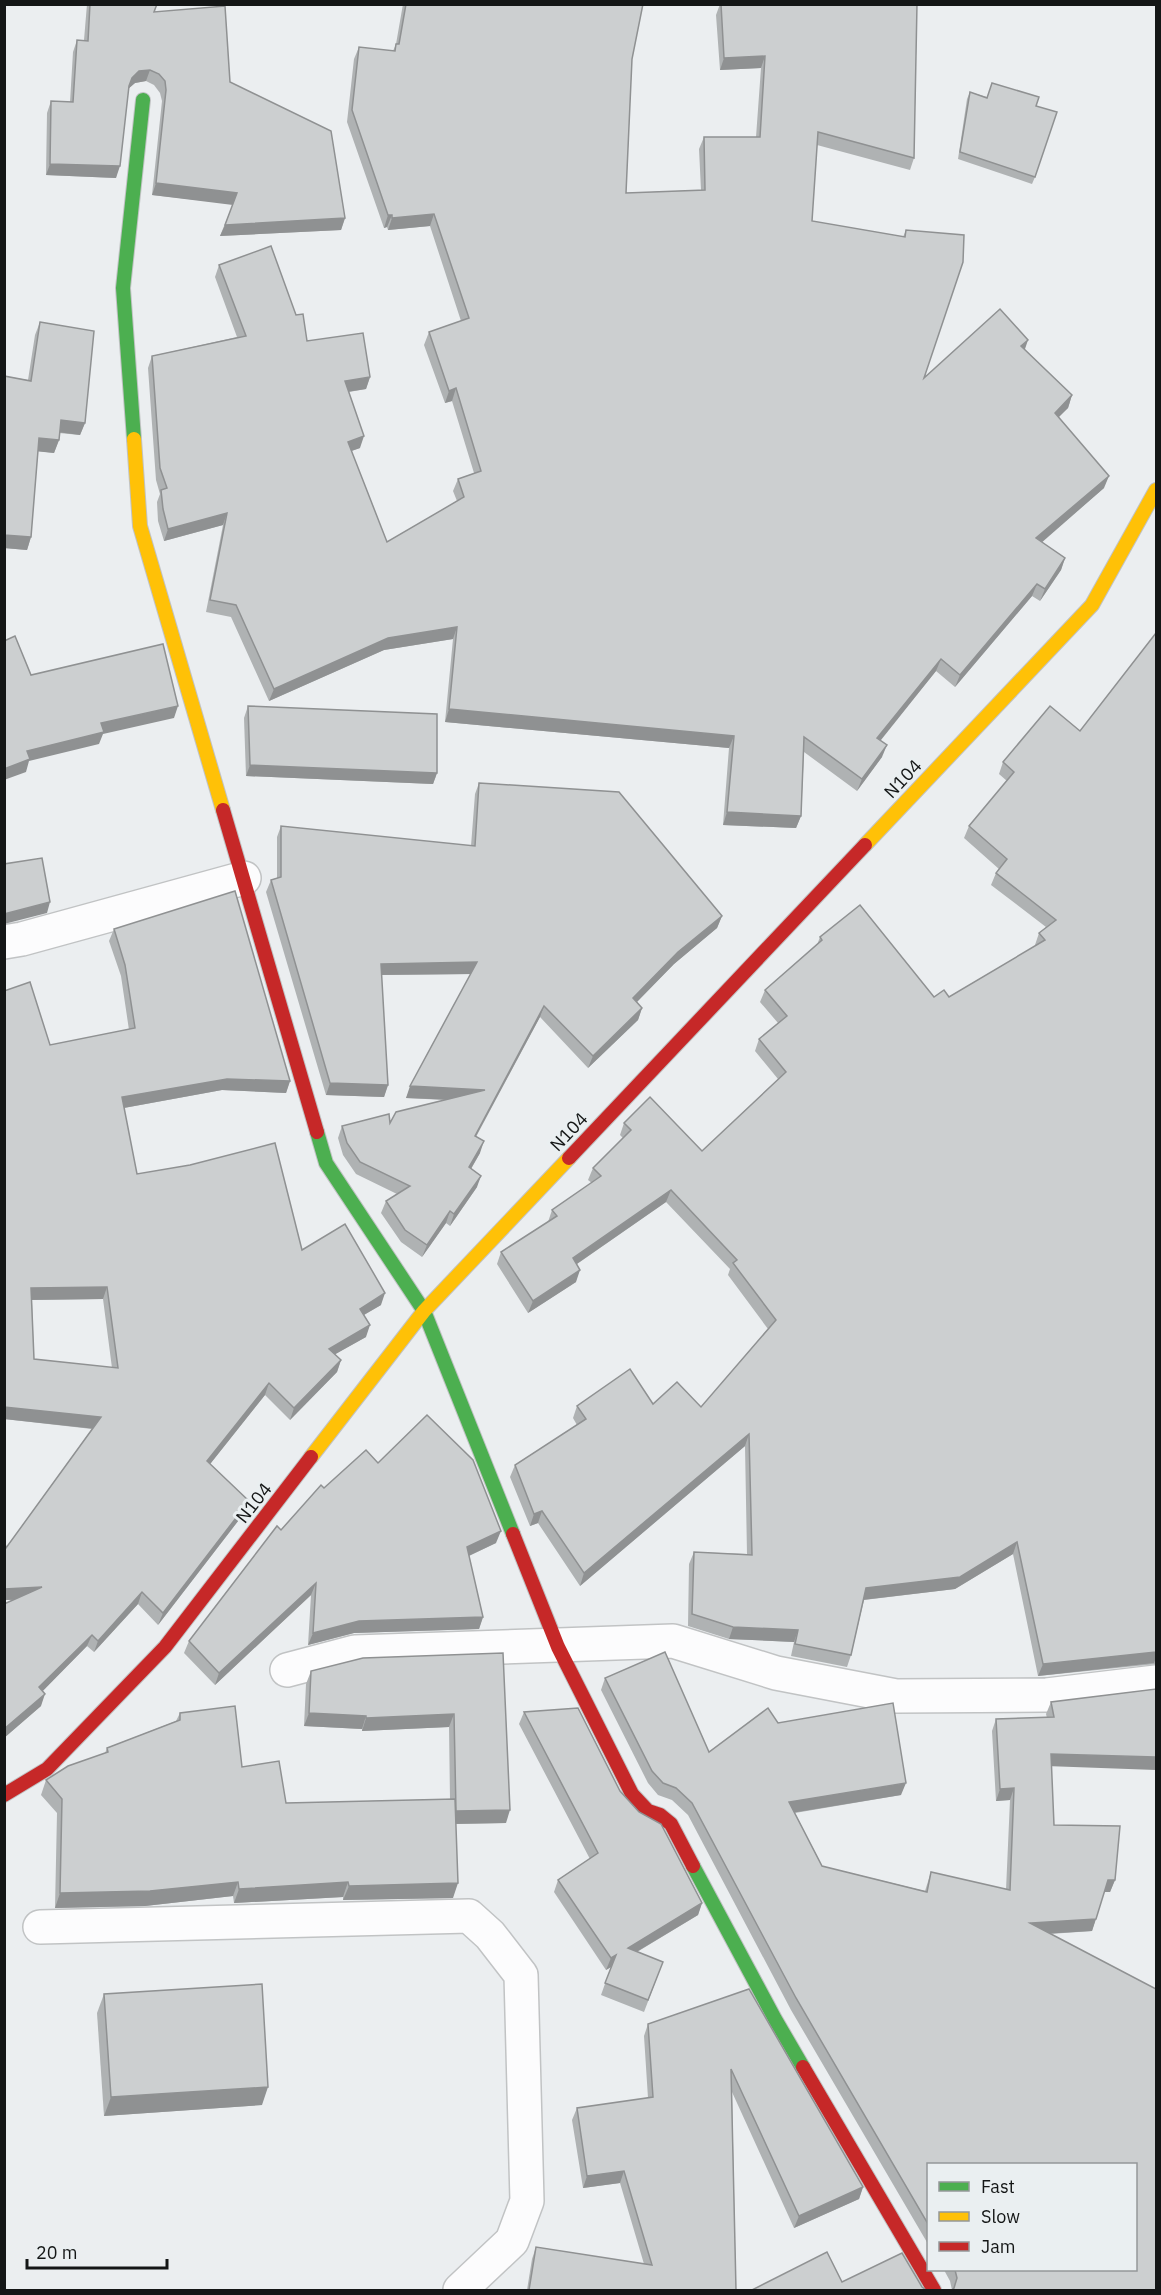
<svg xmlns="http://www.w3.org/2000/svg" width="1161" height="2295" viewBox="0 0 1161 2295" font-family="'IBM Plex Sans',sans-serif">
  <rect width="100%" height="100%" fill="#ebeef0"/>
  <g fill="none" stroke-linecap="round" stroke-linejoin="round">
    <defs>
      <g id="street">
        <path d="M4,942L22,939L244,878"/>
        <path d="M287,1670L355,1652L673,1641L776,1673L896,1696L1047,1695L1156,1682"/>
        <path d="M40,1927L469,1916L490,1935L521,1975L527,2201L512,2241L460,2290"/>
      </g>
      <g id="fast">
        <path d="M134,439L123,288L143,100"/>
        <path d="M317,1132L326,1163L424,1311L513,1534"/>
        <path d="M693,1866L775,2019L803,2067"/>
      </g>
      <g id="slow">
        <path d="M134,439L140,526L223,810"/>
        <path d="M865,845L1092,605L1156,490"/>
        <path d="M311,1457L424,1311L569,1158"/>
      </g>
      <g id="jam">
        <path d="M223,810L317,1132"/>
        <path d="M569,1158L865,845"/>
        <path d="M513,1534L558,1647L632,1794L648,1811L660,1815L671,1824L693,1866"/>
        <path d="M4,1795L47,1769L165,1647L311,1457"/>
        <path d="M803,2067L934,2290"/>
      </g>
    </defs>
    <!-- street casing -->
    <use href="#street" stroke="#c1c3c4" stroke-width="36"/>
    <!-- fast casing -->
    <use href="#fast" stroke="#c1c3c4" stroke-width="16"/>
    <!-- slow casing -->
    <use href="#slow" stroke="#c1c3c4" stroke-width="16"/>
    <!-- jam casing -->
    <use href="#jam" stroke="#c1c3c4" stroke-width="16"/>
    <!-- street -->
    <use href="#street" stroke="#fcfcfd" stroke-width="33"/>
    <!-- fast -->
    <use href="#fast" stroke="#4caf50" stroke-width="14"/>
    <!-- slow -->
    <use href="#slow" stroke="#ffc107" stroke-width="14"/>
    <!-- jam -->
    <use href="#jam" stroke="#c62828" stroke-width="14"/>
  </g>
  <!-- wall -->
  <g fill="#afb2b3" fill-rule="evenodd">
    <path d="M87,4H157L154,12L230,82L345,218L341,230L220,236L233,204L152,195L162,101L160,93L154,85L146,81L135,83L128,89L116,178L46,175L47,113L51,101L70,102L73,52L77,40H84Z"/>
    <path d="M403,4H643L632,59L626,193L701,190L699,149L704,137H756L761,68L720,70L716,15L720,4H917L914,158L910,170L817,145L812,221L903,237L906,230L924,378L1025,350L1072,395L1068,408L1058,417L1104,488L1041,542L1065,558L1061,570L1040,601L1032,596L955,687L936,671L880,740L882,757L857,791L804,752L801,816L796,828L723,825L729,748L445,722L453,639L384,650L269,701L231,617L206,612L223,525L164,541L158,521L157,502L160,494L156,480L148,368L152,356L237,337L215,277L219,265L296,315L307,341L370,377L366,389L349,392L360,448L351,451L387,542L457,501L453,491L458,479L474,473L452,401L445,403L424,345L429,332L461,321L430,226L388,230L387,227L384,228L347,122L354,59L359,47L393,51L396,44Z"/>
    <path d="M970,92L987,97L1036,106L1035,177L1032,184L958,159L967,99Z"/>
    <path d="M40,322L85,423L80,435L59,433V440L54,453L38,451L31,537L27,550L4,548V376L28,380L35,335Z"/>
    <path d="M1156,633V1664L1038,1676L1013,1554L955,1589L864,1600L851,1655L847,1667L791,1656L794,1642L729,1639L688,1626L689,1564L694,1552L747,1554L745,1446L580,1586L538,1523L530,1526L510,1477L515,1465L577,1425L573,1418L577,1406L653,1404L701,1407L768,1329L728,1275L730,1269L666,1202L577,1264L576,1282L528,1313L497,1264L501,1252L548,1222L552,1210L592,1183L588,1180L593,1168L623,1138L620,1135L624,1123L702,1151L778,1079L755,1051L759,1039L778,1023L760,1002L765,990L817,945L820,937L934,997H949L1036,946L1035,945L1039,933L1046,927L991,885L996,873L999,869L964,838L969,826L1007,781L999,774L1003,762L1080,731Z"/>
    <path d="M248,706L437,773L433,784L246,776L244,718Z"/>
    <path d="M479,783L722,916L717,928L674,964L637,1002L642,1008L638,1020L588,1068L540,1017L476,1137L480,1153L471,1169L477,1187L450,1226L446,1223L422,1257L401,1242L381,1213L386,1201L397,1194L356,1174L343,1155L338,1138L342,1126L390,1123L445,1100L406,1098L471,974L381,975L388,1085L384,1097L326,1095L266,892L271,880L277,878V837L281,826L471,846L475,794Z"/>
    <path d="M114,929L290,1081L286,1093L222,1090L124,1108L137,1174L302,1250L381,1305L364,1315L366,1337L335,1354L341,1360L337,1372L290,1420L265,1395L210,1464L249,1501L245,1512L158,1625L138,1604L94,1652L87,1646L42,1691L41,1706L4,1738V1604L12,1600H4V1539L6,1548L92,1429L4,1419L50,1045L129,1030L121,976L109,941ZM103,1299L112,1368L34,1359L32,1300Z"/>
    <path d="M378,1463L496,1543L469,1556L483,1617L479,1629L354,1633L308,1645L311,1595L215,1685L184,1653L189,1641L281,1530L324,1488Z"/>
    <path d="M503,1653L506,1823L456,1824L453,1898L343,1900V1897L234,1903L233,1896L145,1906L55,1908L57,1813L41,1795L46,1780L105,1753L107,1748L176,1721L180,1713L242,1767L286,1803L450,1799L449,1727L362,1731V1729L304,1726L306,1684L311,1671Z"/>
    <path d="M605,1678L709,1752L778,1723L901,1795L795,1813L822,1866L925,1891L931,1872L1006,1890L1010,1800L996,1801L992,1731L996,1719L1047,1718L1046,1714L1051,1702L1156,1689L1051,1766L1054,1825L1115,1880L1110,1892H1104L1092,1931L1050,1934L1156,2290H952L950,2281L944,2270H1136L928,2164V2244L791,2010L688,1815L672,1800L658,1795L648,1783L601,1690Z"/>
    <path d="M524,1712L620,1791L702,1903L698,1915L637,1952L663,1962L644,2012L601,1995L611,1967L606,1970L554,1892L558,1880L590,1859L519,1724Z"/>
    <path d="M749,1989L863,2187L859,2199L794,2228L732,2092L736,2290H527L532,2259L536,2247L644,2264L620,2183L583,2188L572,2120L577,2108L648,2098L644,2036L648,2024Z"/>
    <path d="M104,1994L262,2105L104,2116L97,2013Z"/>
  </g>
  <!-- shaded-wall -->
  <g fill="#8f9192">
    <path d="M765,56L761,68L720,70L724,58Z"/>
    <path d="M150,70L146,81L135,83L128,89L132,78L139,71Z"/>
    <path d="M50,164L120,166L116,178L46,175Z"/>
    <path d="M156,183L237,193L233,205L152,195Z"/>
    <path d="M434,214L430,226L388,230L392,218Z"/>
    <path d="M388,215H392L387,227L384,228Z"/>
    <path d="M345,218L341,230L220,236L225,225Z"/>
    <path d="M1028,340L1024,352L1021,346Z"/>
    <path d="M370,377L366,389L340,393L345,381Z"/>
    <path d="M456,388L452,401L445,403L449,391Z"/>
    <path d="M1072,395L1068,408L1051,425L1055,413Z"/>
    <path d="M61,420L85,423L80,435L57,432Z"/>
    <path d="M364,436L360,448L343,454L348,442Z"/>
    <path d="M39,438L59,440L54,453L34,451Z"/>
    <path d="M1109,476L1104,488L1032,551L1036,538Z"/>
    <path d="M227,513L223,525L164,541L168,529Z"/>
    <path d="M4,535L31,537L27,550L4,548Z"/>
    <path d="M1065,558L1061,570L1040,601L1045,589Z"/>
    <path d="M1037,584L1032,596L955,687L960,675Z"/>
    <path d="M457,627L453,639L384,650L269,701L274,689L388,638Z"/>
    <path d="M941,659L936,671L873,750L877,738Z"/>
    <path d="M178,706L174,718L103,734L99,744L29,761L26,772L4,780V769L27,751L101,723Z"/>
    <path d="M449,709L734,736L729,748L445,722Z"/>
    <path d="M887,745L882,757L857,791L862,779Z"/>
    <path d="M250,765L437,773L433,784L246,776Z"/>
    <path d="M727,812L801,816L796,828L723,825Z"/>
    <path d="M50,902L47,913L4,924V914Z"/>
    <path d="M722,916L717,928L674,964L629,1010L633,998L678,952Z"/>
    <path d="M477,962L473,974L376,975L381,964Z"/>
    <path d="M544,1006L540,1017L470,1147L475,1136Z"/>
    <path d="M642,1008L638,1020L588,1068L593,1056Z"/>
    <path d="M227,1079L290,1081L286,1093L222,1090L118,1109L122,1097Z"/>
    <path d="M330,1083L388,1085L384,1097L326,1095Z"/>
    <path d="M410,1086L485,1090L480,1101L406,1098Z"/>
    <path d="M484,1141L480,1153L465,1179L469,1167Z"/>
    <path d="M481,1176L477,1187L450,1226L454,1214Z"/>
    <path d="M671,1190L666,1202L568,1270L573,1258Z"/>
    <path d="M450,1211L446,1223L422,1257L427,1245Z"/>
    <path d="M580,1270L576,1282L528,1313L533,1301Z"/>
    <path d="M107,1287L103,1299L27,1300L31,1288Z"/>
    <path d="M385,1293L381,1305L355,1320L360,1309Z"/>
    <path d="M370,1325L366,1337L325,1360L329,1349Z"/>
    <path d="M341,1360L337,1372L290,1420L294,1408Z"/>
    <path d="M269,1383L265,1395L203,1473L207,1461Z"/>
    <path d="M4,1407L101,1417L96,1429L4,1419Z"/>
    <path d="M749,1434L745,1446L580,1586L584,1573Z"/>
    <path d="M249,1501L245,1512L158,1625L163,1613Z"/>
    <path d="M542,1511L538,1523L530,1526L534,1514Z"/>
    <path d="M501,1531L496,1543L462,1559L467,1547Z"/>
    <path d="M1017,1542L1013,1554L955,1589L862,1600L866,1588Z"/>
    <path d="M316,1583L311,1595L215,1685L219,1673Z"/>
    <path d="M42,1587L38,1599L4,1600V1589Z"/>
    <path d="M142,1592L138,1604L94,1652L98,1641Z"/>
    <path d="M483,1617L479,1629L354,1633L308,1645L313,1633L359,1621Z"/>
    <path d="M733,1627L798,1630L794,1642L729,1639Z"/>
    <path d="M92,1635L87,1646L35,1699L39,1687Z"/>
    <path d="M1156,1652V1658L1154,1663L1038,1676L1043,1664Z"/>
    <path d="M45,1694L41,1706L4,1738V1729Z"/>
    <path d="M309,1713L366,1716L362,1729L304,1726Z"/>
    <path d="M454,1714L449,1727L362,1731L366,1718Z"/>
    <path d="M1051,1754L1156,1757V1770L1046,1766Z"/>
    <path d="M906,1783L901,1795L785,1814L789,1802Z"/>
    <path d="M1014,1788L1010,1800L996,1801L1000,1789Z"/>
    <path d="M510,1810L506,1823L451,1824L456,1811Z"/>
    <path d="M1108,1880H1115L1110,1892H1103Z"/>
    <path d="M238,1882L233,1896L145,1906L55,1908L60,1893Z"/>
    <path d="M348,1882L343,1897L234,1903L239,1889Z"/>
    <path d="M458,1883L453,1898L343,1900L349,1886Z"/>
    <path d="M702,1903L698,1915L623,1960L628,1948Z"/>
    <path d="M1096,1919L1092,1931L1025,1935L1030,1923Z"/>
    <path d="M616,1955L611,1967L606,1970L611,1958Z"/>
    <path d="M268,2087L262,2105L104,2116L111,2097Z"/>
    <path d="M624,2171L620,2183L583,2188L587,2176Z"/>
    <path d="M863,2187L859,2199L794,2228L799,2216Z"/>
  </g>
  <!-- building -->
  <g fill="#cccfd0" stroke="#8f9192" stroke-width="1.5" fill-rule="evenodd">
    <path d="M90,4H157L154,12L225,6L230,82L331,131L345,218L225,225L237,193L156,183L166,90L165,81L159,74L150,70L139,71L132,78L129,86L120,166L50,164L51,101L73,102L77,40L88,41Z"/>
    <path d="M406,4H643L632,59L626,193L705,190L704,137H760L765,56L724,58L721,4H917L914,158L818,132L812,221L905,237L906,230L964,235L963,262L924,378L1000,309L1028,340L1021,346L1072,395L1055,413L1109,476L1036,538L1065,558L1045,589L1037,584L960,675L941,659L877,738L887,745L862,779L804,737L801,816L727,812L734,736L449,709L457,627L388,638L274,689L236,605L210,600L227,513L168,529L163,509L161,490L167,488L160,468L152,356L246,336L219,265L271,246L296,315L303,314L307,341L363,333L370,377L345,381L364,436L348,442L387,542L464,497L458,479L481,471L456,388L449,391L429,332L469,318L434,214L392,218V215H388L352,110L359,47L395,51L396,44H399Z"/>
    <path d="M992,83L1039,97L1036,106L1057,112L1035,177L960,152L970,92L987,98Z"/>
    <path d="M40,322L94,331L85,423L61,420L59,440L39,438L31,537L4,535V376L31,381Z"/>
    <path d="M1156,633V1652L1043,1664L1017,1542L960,1577L866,1588L851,1655L795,1644L798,1630L733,1627L692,1614L694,1552L752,1555L749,1434L584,1573L542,1511L534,1514L515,1465L586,1419L577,1406L630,1369L653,1404L677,1382L701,1407L776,1320L733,1263L737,1260L671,1190L573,1258L580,1270L533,1301L501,1252L557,1216L552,1210L601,1176L593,1168L631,1130L624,1123L650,1097L702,1151L786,1072L759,1039L787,1016L765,990L822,940L820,937L860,905L934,997L944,990L949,997L1045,940L1039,933L1056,920L996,873L1007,859L969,826L1014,772L1003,762L1050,706L1080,731Z"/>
    <path d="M15,636L31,675L163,644L178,706L101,723L104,732L27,751L30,759L4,769V641Z"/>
    <path d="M248,706L437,714V773L250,765Z"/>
    <path d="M479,783L619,792L722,916L678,952L633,998L642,1008L593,1056L544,1006L475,1136L484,1141L469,1167L481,1176L454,1214L450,1211L427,1245L405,1230L386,1201L410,1186L360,1162L347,1143L342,1126L389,1114L390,1123L396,1112L485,1090L410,1086L477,962L381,964L388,1085L330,1083L271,880L281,877V826L475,846Z"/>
    <path d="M42,858L50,902L4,914V864Z"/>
    <path d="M235,891L290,1081L227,1079L122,1097L137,1174L190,1165L275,1143L302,1250L345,1224L385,1293L360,1309L370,1325L329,1349L341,1360L294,1408L269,1383L207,1461L249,1501L163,1613L142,1592L98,1641L92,1635L39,1687L45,1694L4,1729V1604L42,1587L4,1589V1539L6,1548L101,1417L4,1407V991L30,982L50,1045L135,1028L125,965L114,929ZM107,1287L118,1368L34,1359L31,1288Z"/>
    <path d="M427,1415L473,1460L501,1531L467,1547L483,1617L359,1621L313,1633L316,1583L219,1673L189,1641L277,1526L281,1530L321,1485L324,1488L366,1450L378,1463Z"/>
    <path d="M665,1652L709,1752L768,1708L778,1723L893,1703L906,1783L789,1802L822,1866L927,1892L931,1872L1010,1890L1014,1788L1000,1789L996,1719L1054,1717L1051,1702L1156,1689V1757L1051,1754L1054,1825L1120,1826L1115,1880H1108L1096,1919L1030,1923L1156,1989V2290H952L954,2288L957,2278L955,2270H1136V2164H928V2224L796,1998L692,1803L676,1788L663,1783L652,1771L605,1678Z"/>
    <path d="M503,1653L510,1810L456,1811L454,1714L366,1718V1716L309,1713L311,1671L363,1658Z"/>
    <path d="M235,1706L242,1767L279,1761L286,1803L455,1799L458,1883L349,1886L348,1882L239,1889L238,1882L150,1891L60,1893L62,1799L46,1780L68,1766L108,1752L107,1748L180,1720V1713Z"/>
    <path d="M578,1708L620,1791L639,1812L661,1824L702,1903L628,1948L663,1962L648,2000L605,1983L616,1955L611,1958L558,1880L598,1853L524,1712Z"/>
    <path d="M262,1984L268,2087L111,2097L104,1994Z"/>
    <path d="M749,1989L863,2187L799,2216L731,2069L736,2290H529L536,2247L652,2265L624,2171L587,2176L577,2108L653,2097L648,2024Z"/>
    <path d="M827,2252L842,2282L902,2253L922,2287L926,2290H752Z"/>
  </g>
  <g text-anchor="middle" stroke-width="6" stroke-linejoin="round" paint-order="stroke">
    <!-- street labels -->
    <g font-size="18" fill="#141616" stroke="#eaeff1">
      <text transform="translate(903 779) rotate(-47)" y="6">N104</text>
      <text transform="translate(569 1132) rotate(-47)" y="6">N104</text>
      <text transform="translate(254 1503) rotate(-52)" y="6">N104</text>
    </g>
  </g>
  <!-- border -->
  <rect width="1161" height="2295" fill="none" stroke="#141616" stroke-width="12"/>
  <!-- legend -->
  <rect x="927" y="2163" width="210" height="108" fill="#eaeff1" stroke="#949899" stroke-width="1.5"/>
  <rect x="939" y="2182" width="30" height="9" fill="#4caf50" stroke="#949899" stroke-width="1.5"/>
  <text x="981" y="2193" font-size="18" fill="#141616">Fast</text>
  <rect x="939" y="2212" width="30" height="9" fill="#ffc107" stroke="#949899" stroke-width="1.5"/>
  <text x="981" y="2223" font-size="18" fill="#141616">Slow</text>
  <rect x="939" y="2242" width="30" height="9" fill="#c62828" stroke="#949899" stroke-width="1.5"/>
  <text x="981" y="2253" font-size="18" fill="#141616">Jam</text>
  <!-- scale -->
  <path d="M27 2259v9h140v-9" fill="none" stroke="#141616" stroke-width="3"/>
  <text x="36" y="2259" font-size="18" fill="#141616" stroke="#eaeff1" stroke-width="4.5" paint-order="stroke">20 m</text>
</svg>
